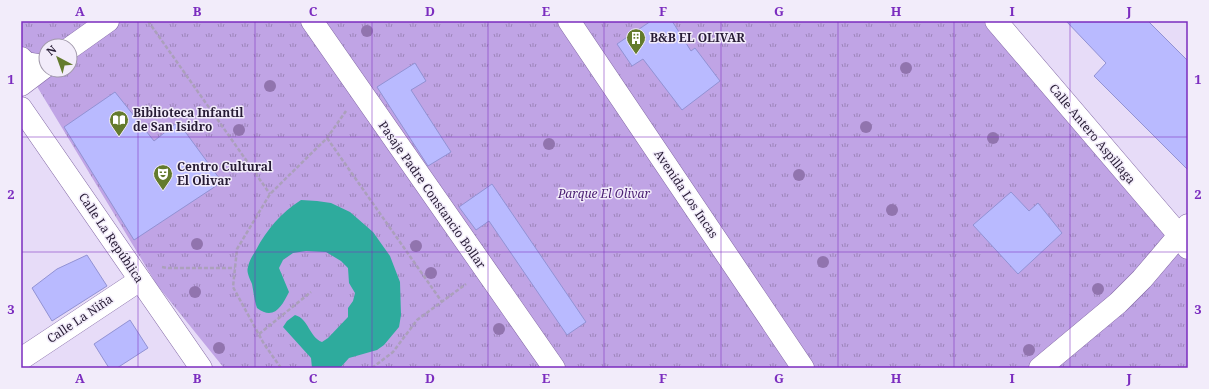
<svg xmlns="http://www.w3.org/2000/svg" width="1209" height="389" viewBox="0 0 1209 389" font-family="'Noto Serif',serif">
  <defs>
    <pattern id="park-tufts" width="24" height="20" patternUnits="userSpaceOnUse"><rect width="24" height="20" fill="#c0a4e5"/><path d="M3 7l-1-3M5 7V3M7 7l1-3M15 17l-1-3M17 17v-4M19 17l1-3" fill="none" stroke="#9c85ba"/></pattern>
  </defs>
  <rect width="100%" height="100%" fill="#e7dcf8"/>
  <!-- park -->
  <path fill="url(#park-tufts)" fill-rule="evenodd" d="M21,21H992L1140,188L1188,262V368H224L157,285L21,60ZM46,46H70V70H46Z"/>
  <!-- water -->
  <path fill="#2eab9d" d="M301,200L317,201L331,203L350,212L373,232L390,256L400,282L401,315L399,327L384,345L377,350L349,358L340,368H312L311,358L283,327L287,321L295,315C309,319 309,337 322,342L328,338L348,317V308L353,301L355,293L349,283L348,268L341,261L326,252L306,251L293,253L283,260L279,268L289,292C282,306 274,321 257,308C254,300 254,293 252,284C250,279 246,272 248,267C249,261 253,255 256,250C267,229 281,213 301,200Z"/>
  <!-- building -->
  <g fill="#b9baff" stroke="#9292d4">
    <path d="M651,21H672L691,51L695,48L720,81L682,110L643,59L632,66L617,44Z"/>
    <path d="M1066,21H1148L1188,61V170L1094,76L1106,63Z"/>
    <path d="M415,63L426,81L411,90L451,152L428,166L377,87Z"/>
    <path d="M115,92L154,141L178,122L222,182L134,240L64,127Z"/>
    <path d="M492,184L586,322L567,335L489,221L476,230L459,207Z"/>
    <path d="M1011,192L1029,211L1038,203L1062,233L1018,274L973,225Z"/>
    <path d="M87,255L107,286L52,321L32,288L57,269Z"/>
    <path d="M130,320L148,348L117,368H109L94,344Z"/>
  </g>
  <g fill="none" stroke-linecap="round" stroke-linejoin="round">
    <defs>
      <g id="minor">
        <path d="M312,21L554,368"/>
        <path d="M569,21L803,368"/>
        <path d="M996,21L1179,235L1188,248"/>
        <path d="M70,48L108,21"/>
        <path d="M21,58L26,63L45,66"/>
        <path d="M21,85L46,66"/>
        <path d="M21,108L201,368"/>
        <path d="M21,359L140,280"/>
        <path d="M1040,368L1118,303L1142,279L1188,225"/>
      </g>
    </defs>
    <!-- minor casing -->
    <use href="#minor" stroke="#8368a6" stroke-width="23"/>
    <!-- path -->
    <g stroke="#aba0bb" stroke-width="2.5" stroke-dasharray="4 2" stroke-linecap="butt">
      <path d="M148,21L270,194"/>
      <path d="M327,138L442,302"/>
      <path d="M162,267L168,268H235"/>
      <path d="M259,334L311,292"/>
      <path d="M281,368L264,344L233,287L237,249L270,194L327,138L346,111"/>
      <path d="M372,368L393,352L417,320L466,284"/>
    </g>
    <!-- minor -->
    <use href="#minor" stroke="#fff" stroke-width="22"/>
  </g>
  <!-- trees -->
  <g fill="#9174ae">
    <circle cx="367" cy="31" r="6"/>
    <circle cx="906" cy="68" r="6"/>
    <circle cx="270" cy="86" r="6"/>
    <circle cx="866" cy="127" r="6"/>
    <circle cx="239" cy="130" r="6"/>
    <circle cx="993" cy="138" r="6"/>
    <circle cx="549" cy="144" r="6"/>
    <circle cx="799" cy="175" r="6"/>
    <circle cx="892" cy="210" r="6"/>
    <circle cx="197" cy="244" r="6"/>
    <circle cx="416" cy="246" r="6"/>
    <circle cx="823" cy="262" r="6"/>
    <circle cx="431" cy="273" r="6"/>
    <circle cx="1098" cy="289" r="6"/>
    <circle cx="195" cy="292" r="6"/>
    <circle cx="499" cy="329" r="6"/>
    <circle cx="219" cy="348" r="6"/>
    <circle cx="1029" cy="350" r="6"/>
  </g>
  <!-- grid -->
  <path fill="none" stroke="#7b2cbf" stroke-width="1" stroke-opacity="0.55" d="M138,21V368M255,21V368M372,21V368M488,21V368M604,21V368M721,21V368M838,21V368M954,21V368M1070,21V368M21,137H1188M21,252H1188"/>
  <!-- icons -->
  <defs>
    <symbol id="building-pin" viewBox="-11 -11 22 30"><path d="M0 17L-7.5 6A9.5 9.5 0 1 1 7.5 6Z" fill="#647b2d" stroke="#f2ecfa"/><path d="M-4-6H4V6H1V3H-1V6H-4ZM-2.5-4.3h1.7v1.8h-1.7ZM.8-4.3h1.7v1.8H.8ZM-2.5-1h1.7V.8h-1.7ZM.8-1h1.7V.8H.8Z" fill="#fff"/></symbol>
    <symbol id="library-pin" viewBox="-11 -11 22 30"><path d="M0 17L-7.5 6A9.5 9.5 0 1 1 7.5 6Z" fill="#647b2d" stroke="#f2ecfa"/><path d="M-6-4Q-3-5.5-.7-3.5V5Q-3 3-6 4ZM6-4Q3-5.5 .7-3.5V5Q3 3 6 4Z" fill="#fff"/></symbol>
    <symbol id="theatre-pin" viewBox="-11 -11 22 30"><path d="M0 17L-7.5 6A9.5 9.5 0 1 1 7.5 6Z" fill="#647b2d" stroke="#f2ecfa"/><path d="M-5-5.5Q0-4 5-5.5V0Q5 5 0 6Q-5 5-5 0ZM-3.3-2.5H-1v1.5H-3.3ZM1-2.5H3.3v1.5H1ZM-2.8 1Q0 5.5 2.8 1Z" fill="#fff"/></symbol>
  </defs>
  <g fill-rule="evenodd">
    <use href="#building-pin" x="625" y="27" width="22" height="30"/>
    <use href="#library-pin" x="108" y="109" width="22" height="30"/>
    <use href="#theatre-pin" x="152" y="163" width="22" height="30"/>
  </g>
  <g text-anchor="middle" stroke-width="3" stroke-linejoin="round" paint-order="stroke">
    <!-- poi labels -->
    <g font-size="12" font-weight="bold" fill="#271c35" stroke="#f2ecfa" text-anchor="start">
      <text x="650" y="42">B&amp;B EL OLIVAR</text>
      <text x="133" y="117">Biblioteca Infantil<tspan x="133" dy="14">de San Isidro</tspan></text>
      <text x="177" y="171">Centro Cultural<tspan x="177" dy="14">El Olivar</tspan></text>
    </g>
    <!-- street labels -->
    <g font-size="12" fill="#271c35" stroke="#f2ecfa">
      <text transform="translate(1092 134) rotate(50)" y="4">Calle Antero Aspillaga</text>
      <text transform="translate(686 194) rotate(56)" y="4">Avenida Los Incas</text>
      <text transform="translate(432 195) rotate(55)" y="4">Pasaje Padre Constancio Bollar</text>
      <text transform="translate(111 238) rotate(56)" y="4">Calle La República</text>
      <text transform="translate(80 319) rotate(-34)" y="4">Calle La Niña</text>
    </g>
    <!-- park labels -->
    <g font-size="12" font-style="italic" fill="#4a1e72" stroke="#f2ecfa">
      <text x="604" y="198">Parque El Olivar</text>
    </g>
  </g>
  <!-- border -->
  <rect width="1209" height="389" fill="none" stroke="#f2ecfa" stroke-width="44"/>
  <!-- north arrow -->
  <g transform="translate(58 58) rotate(319)"><circle r="19" fill="#f2ecfa" stroke="#a199ab"/>
  <path d="M0-3L7 15L0 10L-7 15Z" fill="#647b2d"/>
  <text y="-6" font-size="11" font-weight="bold" text-anchor="middle" fill="#271c35">N</text>
  </g>
  <rect x="22" y="22" width="1165" height="345" fill="none" stroke="#7b2cbf" stroke-width="1.5"/>
  <g font-size="13" text-anchor="middle" font-weight="bold" fill="#7b2cbf">
    <text x="80" y="16">A</text>
    <text x="197" y="16">B</text>
    <text x="313" y="16">C</text>
    <text x="430" y="16">D</text>
    <text x="546" y="16">E</text>
    <text x="663" y="16">F</text>
    <text x="779" y="16">G</text>
    <text x="896" y="16">H</text>
    <text x="1012" y="16">I</text>
    <text x="1129" y="16">J</text>
    <text x="11" y="84">1</text>
    <text x="1198" y="84">1</text>
    <text x="11" y="199">2</text>
    <text x="1198" y="199">2</text>
    <text x="11" y="314">3</text>
    <text x="1198" y="314">3</text>
    <text x="80" y="383">A</text>
    <text x="197" y="383">B</text>
    <text x="313" y="383">C</text>
    <text x="430" y="383">D</text>
    <text x="546" y="383">E</text>
    <text x="663" y="383">F</text>
    <text x="779" y="383">G</text>
    <text x="896" y="383">H</text>
    <text x="1012" y="383">I</text>
    <text x="1129" y="383">J</text>
  </g>
</svg>
